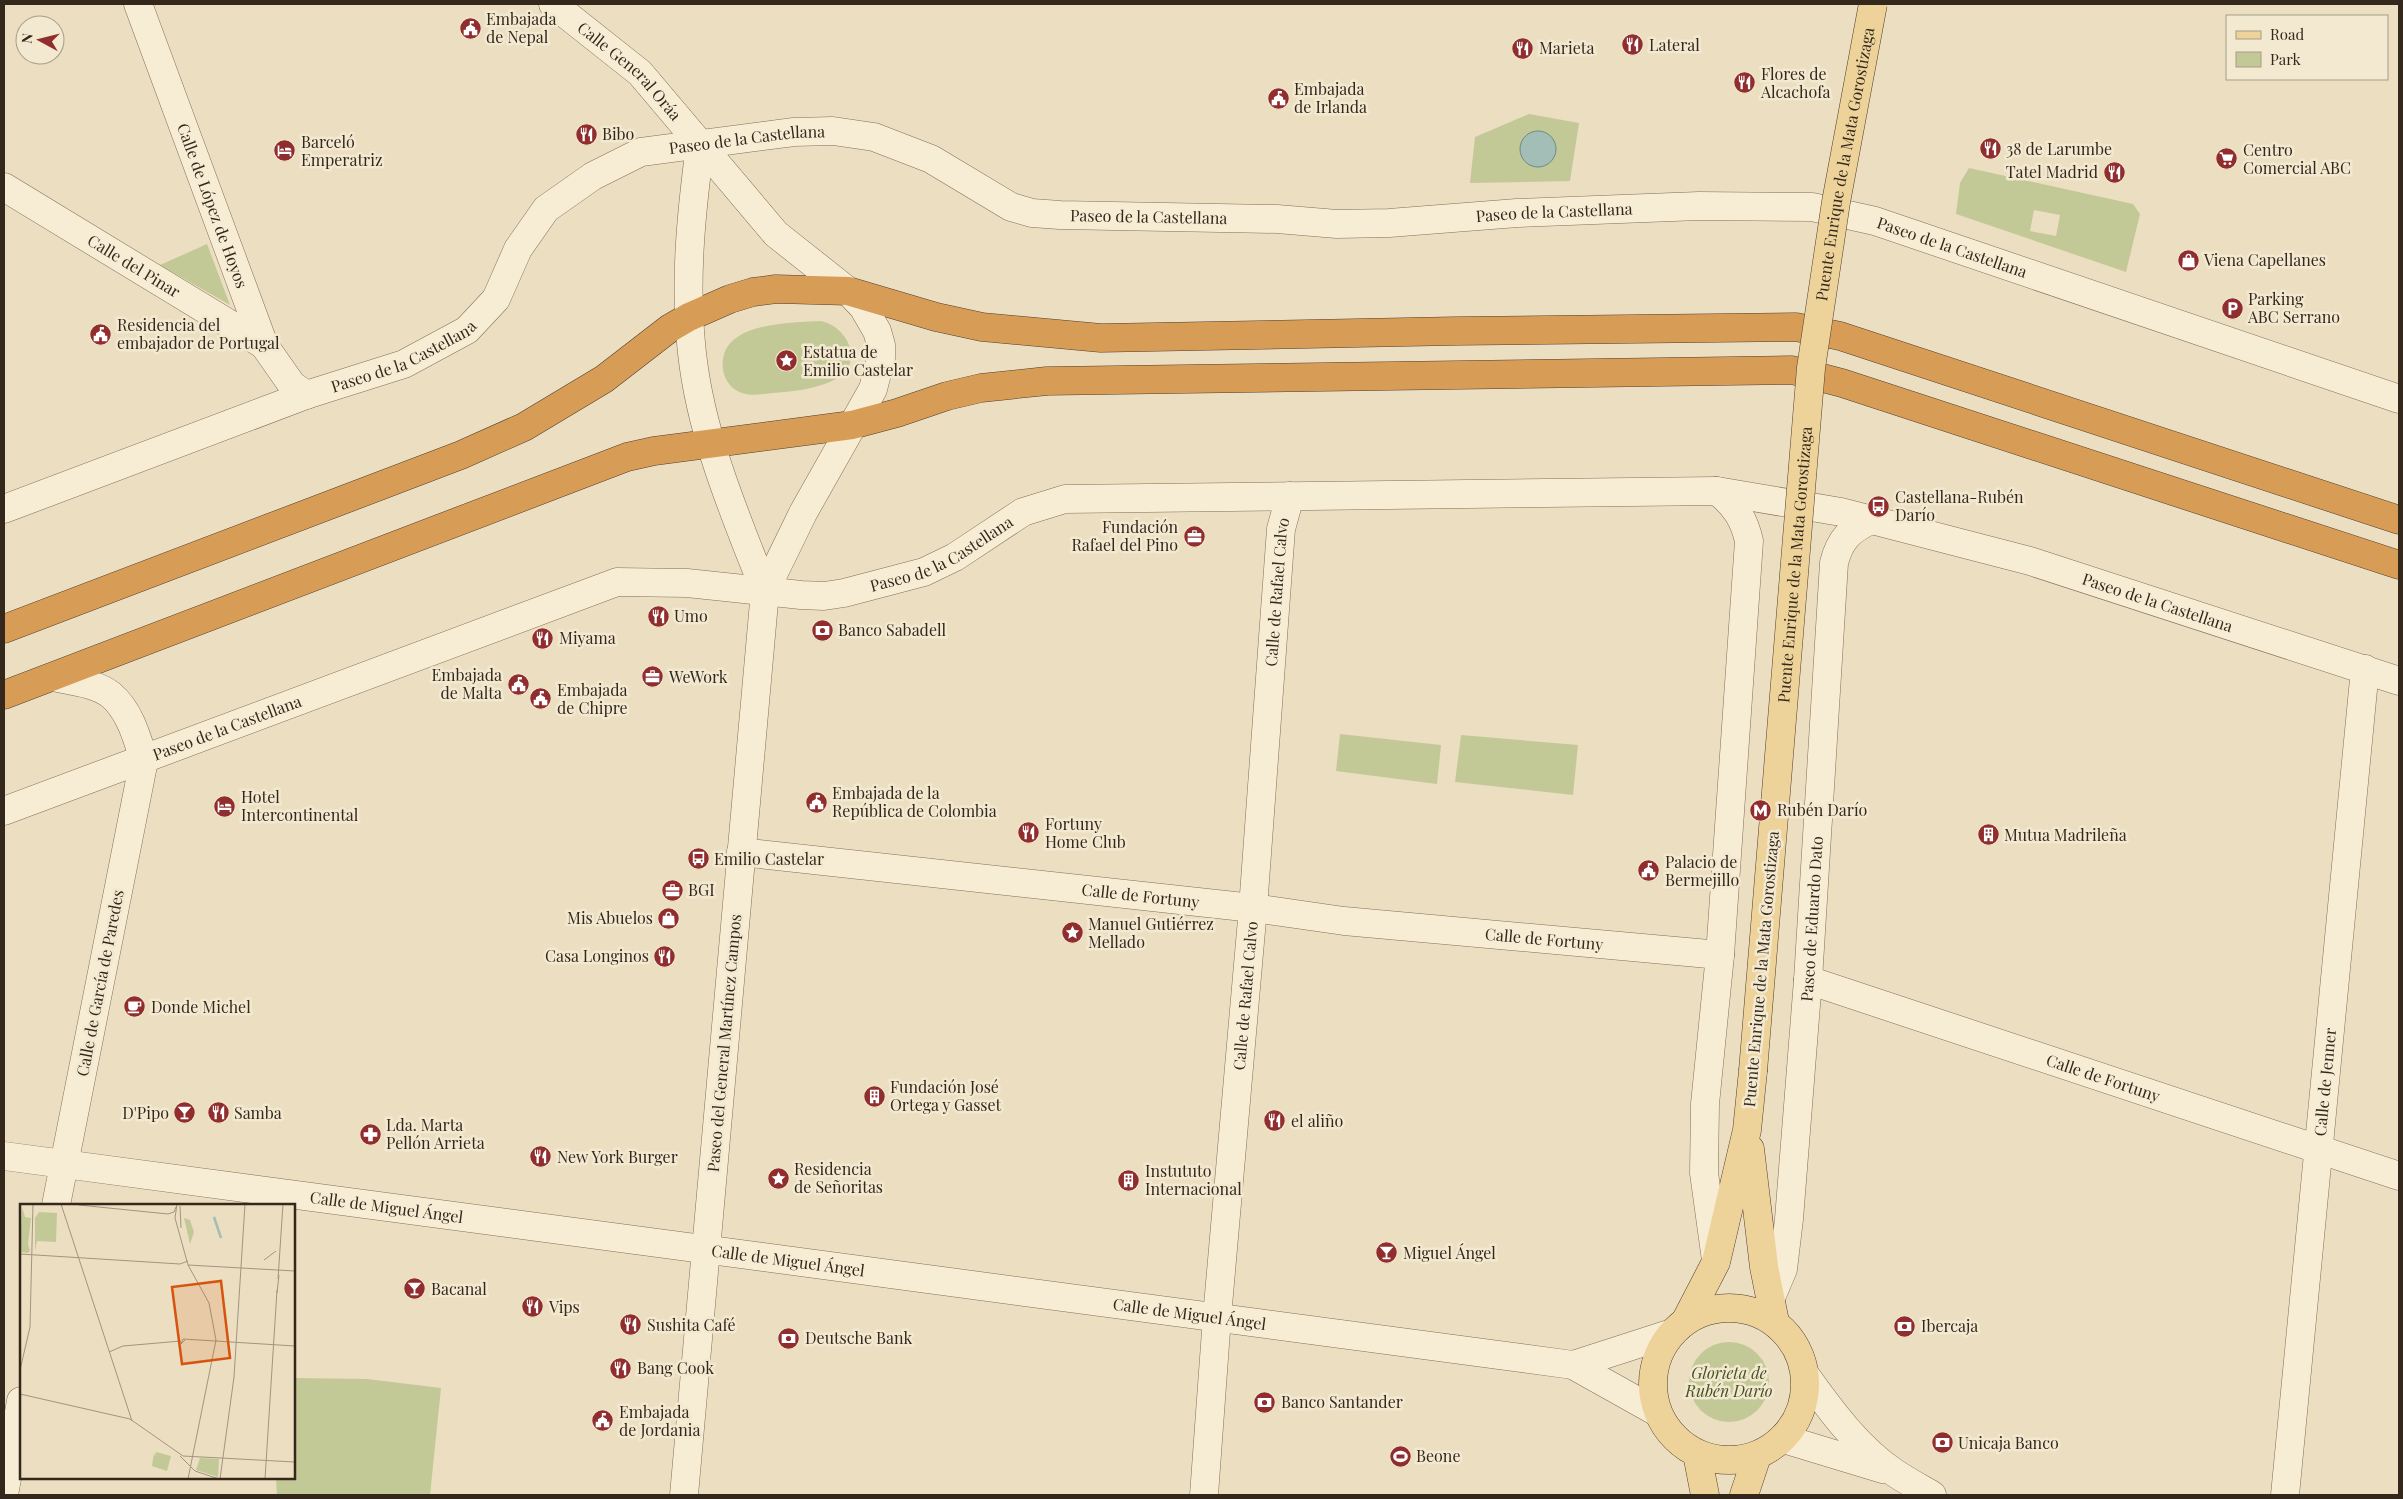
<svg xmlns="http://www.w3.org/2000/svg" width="2403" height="1499" viewBox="0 0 2403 1499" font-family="'Playfair Display',serif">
  <rect width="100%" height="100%" fill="#ebdec1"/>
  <!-- green -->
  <g fill="#c3c996" fill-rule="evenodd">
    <path d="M1529,114L1579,123L1570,181L1470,183L1475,137Z"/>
    <path d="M1969,168L2133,204L2140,214L2126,272L1956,214L1960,183ZM2034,210L2060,215L2056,236L2030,231Z"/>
    <path d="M207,244L230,305L160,265Z"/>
    <path d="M821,321C851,328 865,367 832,381C815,389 791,392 772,393C764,394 754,396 746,394C719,389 715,352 736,338C756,323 797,322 821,321Z"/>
    <path d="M1340,734L1441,745L1437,784L1336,771Z"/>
    <path d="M1461,735L1578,745L1573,795L1455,782Z"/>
    <circle cx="1729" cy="1382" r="40"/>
    <path d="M294,1378L367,1379L441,1388L430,1495H277L276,1478H294Z"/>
  </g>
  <!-- water -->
  <circle fill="#a3beb6" stroke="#6b8b83" cx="1538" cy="149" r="18"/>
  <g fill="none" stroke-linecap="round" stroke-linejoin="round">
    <defs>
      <g id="minor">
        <path id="s1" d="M138,4L264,345L292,385L306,395"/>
        <path id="s2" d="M553,4L640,73L776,234L848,291L863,307L877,331L881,345V358L873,389L803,513L765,591L684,1495"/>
        <path d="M700,146C691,215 684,283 692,353C701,436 735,515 765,591"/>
        <path id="s3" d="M4,187L264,345"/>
        <path id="s4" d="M4,509L306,395L404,364L467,330L496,299L518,249L546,209L593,176L641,152L794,132L833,131L874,137L931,159L1011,207L1032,213L1060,215L1277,219L1337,224L1389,223L1517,213L1699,206L1812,207L1875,221L2399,399"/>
        <path d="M53,677C71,681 96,683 111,695C130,711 137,738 144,760L56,1205"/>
        <path id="s5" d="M4,811L617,582L687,583L801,595L824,596L844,593L924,572L955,557L1023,512L1065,499L1717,491L1841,512L2030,561L2399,681"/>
        <path id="s6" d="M741,852L1253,908L1344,921L1720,955"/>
        <path id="s7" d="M1808,980L2399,1176"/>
        <path id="s8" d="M4,1156L1573,1365L1657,1412"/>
        <path d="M1716,1260L1704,1173L1705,1104L1720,955L1749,541C1744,519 1735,505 1717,491"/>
        <path id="s9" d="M1770,1300L1783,1269L1789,1219L1808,980L1834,563C1840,539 1850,530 1871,520"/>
        <path d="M1573,1365L1672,1333"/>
        <path d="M1806,1376C1831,1411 1859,1449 1895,1473C1907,1481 1920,1488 1932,1495"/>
        <path d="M1784,1439L1883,1469"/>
        <path d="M4,1495L21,1401"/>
        <path id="s10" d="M1204,1495L1217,1317L1253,908L1281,529L1290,496"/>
        <path id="s11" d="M2285,1495L2365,669"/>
      </g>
      <g id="major">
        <path d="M1750,1149L1764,1267L1775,1322"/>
        <circle cx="1729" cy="1384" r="76"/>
        <path d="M1686,1320L1716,1262L1747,1130L1753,1071"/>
        <path d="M1697,1454L1705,1495"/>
        <path d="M1744,1495L1757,1456"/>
      </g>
      <g id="highway">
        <path d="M4,629L461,455L524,427L604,379L670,328L689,317L730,299L753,292L776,289L848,291L936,317L982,327L1101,338L1457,331L1796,327L1840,336L2399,520"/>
        <path d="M4,695L627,457L654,451L852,425L897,413L947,396L981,388L1047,381L1792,370L1842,383L2399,565"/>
      </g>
    </defs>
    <!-- minor casing -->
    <use href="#minor" stroke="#846f5a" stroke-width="29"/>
    <!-- major casing -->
    <use href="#major" stroke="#513e2e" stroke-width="29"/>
    <!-- highway casing -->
    <use href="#highway" stroke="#513e2e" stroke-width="29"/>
    <!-- minor -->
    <use href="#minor" stroke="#f7ecd4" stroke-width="28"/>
    <!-- major -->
    <use href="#major" stroke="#edd29a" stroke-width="28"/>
    <!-- highway -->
    <use href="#highway" stroke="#d79c55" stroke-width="28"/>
    <defs>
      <g id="major-bridge">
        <path id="s12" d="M1753,1071L1811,368L1836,202L1873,4"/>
      </g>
    </defs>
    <!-- major-bridge casing -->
    <use href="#major-bridge" stroke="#513e2e" stroke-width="29" stroke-linecap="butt"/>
    <!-- major-bridge -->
    <use href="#major-bridge" stroke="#edd29a" stroke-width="28"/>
  </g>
  <!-- icons -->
  <defs>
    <symbol id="civic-disc" viewBox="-11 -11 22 22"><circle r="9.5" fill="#902d2f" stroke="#f3e9d0"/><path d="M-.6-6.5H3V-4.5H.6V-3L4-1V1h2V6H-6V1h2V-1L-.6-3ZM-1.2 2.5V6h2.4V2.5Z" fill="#fff"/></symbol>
    <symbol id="restaurant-disc" viewBox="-11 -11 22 22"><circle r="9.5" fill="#902d2f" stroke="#f3e9d0"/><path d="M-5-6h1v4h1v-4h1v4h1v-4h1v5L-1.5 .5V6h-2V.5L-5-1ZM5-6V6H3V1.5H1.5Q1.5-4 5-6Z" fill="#fff"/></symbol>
    <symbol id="hotel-disc" viewBox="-11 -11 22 22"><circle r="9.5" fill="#902d2f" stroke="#f3e9d0"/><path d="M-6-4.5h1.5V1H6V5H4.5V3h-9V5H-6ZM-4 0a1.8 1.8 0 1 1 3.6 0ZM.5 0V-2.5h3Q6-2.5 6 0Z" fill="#fff"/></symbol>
    <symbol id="supermarket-disc" viewBox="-11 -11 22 22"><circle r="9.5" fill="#902d2f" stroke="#f3e9d0"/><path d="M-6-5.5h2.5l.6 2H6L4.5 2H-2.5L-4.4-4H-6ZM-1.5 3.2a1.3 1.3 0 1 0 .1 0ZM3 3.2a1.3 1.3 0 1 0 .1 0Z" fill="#fff"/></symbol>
    <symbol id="shop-disc" viewBox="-11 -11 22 22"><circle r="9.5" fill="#902d2f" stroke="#f3e9d0"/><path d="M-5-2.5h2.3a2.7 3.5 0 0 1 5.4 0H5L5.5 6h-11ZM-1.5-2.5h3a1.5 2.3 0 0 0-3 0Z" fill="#fff"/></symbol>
    <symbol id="parking-disc" viewBox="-11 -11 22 22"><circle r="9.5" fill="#902d2f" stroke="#f3e9d0"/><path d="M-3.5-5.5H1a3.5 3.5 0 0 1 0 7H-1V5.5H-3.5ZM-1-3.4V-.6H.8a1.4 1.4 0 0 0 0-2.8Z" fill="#fff"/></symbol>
    <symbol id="sight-disc" viewBox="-11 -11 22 22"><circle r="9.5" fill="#902d2f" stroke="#f3e9d0"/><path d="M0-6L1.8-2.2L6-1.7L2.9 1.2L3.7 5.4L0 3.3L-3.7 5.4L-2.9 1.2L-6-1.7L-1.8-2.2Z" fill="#fff"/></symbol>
    <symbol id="bus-disc" viewBox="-11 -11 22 22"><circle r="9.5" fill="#902d2f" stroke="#f3e9d0"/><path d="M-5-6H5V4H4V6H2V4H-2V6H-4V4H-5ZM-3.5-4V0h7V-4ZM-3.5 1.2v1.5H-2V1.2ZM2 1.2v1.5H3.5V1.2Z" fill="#fff"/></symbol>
    <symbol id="office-disc" viewBox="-11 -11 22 22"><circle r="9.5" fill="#902d2f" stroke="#f3e9d0"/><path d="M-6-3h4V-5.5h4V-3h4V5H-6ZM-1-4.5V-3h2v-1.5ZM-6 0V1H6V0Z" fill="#fff"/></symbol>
    <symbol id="bank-disc" viewBox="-11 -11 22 22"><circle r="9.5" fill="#902d2f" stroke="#f3e9d0"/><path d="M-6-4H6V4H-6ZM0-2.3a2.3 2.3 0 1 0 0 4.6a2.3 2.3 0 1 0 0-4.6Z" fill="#fff"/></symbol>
    <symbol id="metro-disc" viewBox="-11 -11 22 22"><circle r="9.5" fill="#902d2f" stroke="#f3e9d0"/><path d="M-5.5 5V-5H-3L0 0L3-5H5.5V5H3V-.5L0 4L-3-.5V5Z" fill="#fff"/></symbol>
    <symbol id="building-disc" viewBox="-11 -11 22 22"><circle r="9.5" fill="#902d2f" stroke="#f3e9d0"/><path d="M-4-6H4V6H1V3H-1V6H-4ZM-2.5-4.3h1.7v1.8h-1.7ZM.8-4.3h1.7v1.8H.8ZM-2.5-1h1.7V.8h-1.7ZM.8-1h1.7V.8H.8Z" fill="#fff"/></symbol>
    <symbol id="cafe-disc" viewBox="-11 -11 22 22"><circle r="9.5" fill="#902d2f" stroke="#f3e9d0"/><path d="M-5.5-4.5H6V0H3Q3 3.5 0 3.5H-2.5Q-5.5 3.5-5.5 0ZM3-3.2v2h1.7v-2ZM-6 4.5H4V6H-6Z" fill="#fff"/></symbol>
    <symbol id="bar-disc" viewBox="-11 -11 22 22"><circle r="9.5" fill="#902d2f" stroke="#f3e9d0"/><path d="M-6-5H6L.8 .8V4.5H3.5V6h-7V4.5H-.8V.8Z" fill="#fff"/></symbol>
    <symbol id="pharmacy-disc" viewBox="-11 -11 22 22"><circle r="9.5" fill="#902d2f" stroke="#f3e9d0"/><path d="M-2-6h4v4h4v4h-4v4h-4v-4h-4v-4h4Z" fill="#fff"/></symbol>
    <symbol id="stadium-disc" viewBox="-11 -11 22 22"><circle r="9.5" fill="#902d2f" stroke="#f3e9d0"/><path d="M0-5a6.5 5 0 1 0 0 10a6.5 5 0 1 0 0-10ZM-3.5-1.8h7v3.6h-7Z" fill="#fff"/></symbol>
  </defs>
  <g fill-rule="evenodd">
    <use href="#civic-disc" x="458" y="16" width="25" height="25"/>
    <use href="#restaurant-disc" x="1620" y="32" width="25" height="25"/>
    <use href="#restaurant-disc" x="1510" y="36" width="25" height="25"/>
    <use href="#restaurant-disc" x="1732" y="70" width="25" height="25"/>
    <use href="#civic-disc" x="1266" y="86" width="25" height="25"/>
    <use href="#restaurant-disc" x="574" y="122" width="25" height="25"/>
    <use href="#restaurant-disc" x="1978" y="136" width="25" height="25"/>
    <use href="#hotel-disc" x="272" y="138" width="25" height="25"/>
    <use href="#supermarket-disc" x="2214" y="146" width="25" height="25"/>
    <use href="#restaurant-disc" x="2102" y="160" width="25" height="25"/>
    <use href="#shop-disc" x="2176" y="248" width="25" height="25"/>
    <use href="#parking-disc" x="2220" y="296" width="25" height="25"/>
    <use href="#civic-disc" x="88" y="322" width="25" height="25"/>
    <use href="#sight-disc" x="774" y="348" width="25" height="25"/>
    <use href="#bus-disc" x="1866" y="494" width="25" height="25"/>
    <use href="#office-disc" x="1182" y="524" width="25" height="25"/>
    <use href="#restaurant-disc" x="646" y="604" width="25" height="25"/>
    <use href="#bank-disc" x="810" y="618" width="25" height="25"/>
    <use href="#restaurant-disc" x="530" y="626" width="25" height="25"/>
    <use href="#office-disc" x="640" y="664" width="25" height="25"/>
    <use href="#civic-disc" x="506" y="672" width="25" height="25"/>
    <use href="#civic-disc" x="528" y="686" width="25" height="25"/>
    <use href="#civic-disc" x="804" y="790" width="25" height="25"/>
    <use href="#hotel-disc" x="212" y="794" width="25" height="25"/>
    <use href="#metro-disc" x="1748" y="798" width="25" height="25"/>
    <use href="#restaurant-disc" x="1016" y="820" width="25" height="25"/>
    <use href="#building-disc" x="1976" y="822" width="25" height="25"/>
    <use href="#bus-disc" x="686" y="846" width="25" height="25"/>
    <use href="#civic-disc" x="1636" y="858" width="25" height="25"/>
    <use href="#office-disc" x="660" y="878" width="25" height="25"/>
    <use href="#shop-disc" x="656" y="906" width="25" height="25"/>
    <use href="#sight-disc" x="1060" y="920" width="25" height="25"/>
    <use href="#restaurant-disc" x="652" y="944" width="25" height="25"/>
    <use href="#cafe-disc" x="122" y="994" width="25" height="25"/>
    <use href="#building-disc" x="862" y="1084" width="25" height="25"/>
    <use href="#bar-disc" x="172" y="1100" width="25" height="25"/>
    <use href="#restaurant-disc" x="206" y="1100" width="25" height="25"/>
    <use href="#restaurant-disc" x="1262" y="1108" width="25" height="25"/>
    <use href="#pharmacy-disc" x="358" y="1122" width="25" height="25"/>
    <use href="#restaurant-disc" x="528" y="1144" width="25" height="25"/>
    <use href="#sight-disc" x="766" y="1166" width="25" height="25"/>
    <use href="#building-disc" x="1116" y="1168" width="25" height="25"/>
    <use href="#bar-disc" x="1374" y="1240" width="25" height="25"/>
    <use href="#bar-disc" x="402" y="1276" width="25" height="25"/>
    <use href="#restaurant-disc" x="520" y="1294" width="25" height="25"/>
    <use href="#restaurant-disc" x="618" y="1312" width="25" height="25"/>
    <use href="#bank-disc" x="1892" y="1314" width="25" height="25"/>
    <use href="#bank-disc" x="776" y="1326" width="25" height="25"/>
    <use href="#restaurant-disc" x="608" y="1356" width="25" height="25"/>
    <use href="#bank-disc" x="1252" y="1390" width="25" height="25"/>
    <use href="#civic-disc" x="590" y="1408" width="25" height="25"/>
    <use href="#bank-disc" x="1930" y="1430" width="25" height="25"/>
    <use href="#stadium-disc" x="1388" y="1444" width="25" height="25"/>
  </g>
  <g text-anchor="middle" stroke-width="5" stroke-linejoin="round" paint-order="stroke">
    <!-- poi labels -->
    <g font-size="16" fill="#34281d" stroke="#f3e9d0" text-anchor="start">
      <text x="486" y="25">Embajada<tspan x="486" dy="18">de Nepal</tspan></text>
      <text x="1649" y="51">Lateral</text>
      <text x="1539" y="54">Marieta</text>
      <text x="1761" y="80">Flores de<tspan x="1761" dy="18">Alcachofa</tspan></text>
      <text x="1294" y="95">Embajada<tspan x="1294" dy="18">de Irlanda</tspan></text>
      <text x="602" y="140">Bibo</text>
      <text x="301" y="148">Barceló<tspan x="301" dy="18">Emperatriz</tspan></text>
      <text x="2006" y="155">38 de Larumbe</text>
      <text x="2243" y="156">Centro<tspan x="2243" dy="18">Comercial ABC</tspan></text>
      <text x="2098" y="178" text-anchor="end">Tatel Madrid</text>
      <text x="2204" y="266">Viena Capellanes</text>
      <text x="2248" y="305">Parking<tspan x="2248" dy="18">ABC Serrano</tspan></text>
      <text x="117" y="331">Residencia del<tspan x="117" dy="18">embajador de Portugal</tspan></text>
      <text x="803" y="358">Estatua de<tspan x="803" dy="18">Emilio Castelar</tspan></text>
      <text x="1895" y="503">Castellana-Rubén<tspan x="1895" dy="18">Darío</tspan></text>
      <text x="1178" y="533" text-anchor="end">Fundación<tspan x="1178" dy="18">Rafael del Pino</tspan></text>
      <text x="674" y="622">Umo</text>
      <text x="838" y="636">Banco Sabadell</text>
      <text x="559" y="644">Miyama</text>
      <text x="502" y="681" text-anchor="end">Embajada<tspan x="502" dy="18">de Malta</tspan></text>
      <text x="669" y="683">WeWork</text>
      <text x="557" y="696">Embajada<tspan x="557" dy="18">de Chipre</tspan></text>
      <text x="832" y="799">Embajada de la<tspan x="832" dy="18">República de Colombia</tspan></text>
      <text x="241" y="803">Hotel<tspan x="241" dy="18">Intercontinental</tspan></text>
      <text x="1777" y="816">Rubén Darío</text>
      <text x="1045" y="830">Fortuny<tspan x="1045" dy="18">Home Club</tspan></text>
      <text x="2004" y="841">Mutua Madrileña</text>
      <text x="714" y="865">Emilio Castelar</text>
      <text x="1665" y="868">Palacio de<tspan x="1665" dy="18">Bermejillo</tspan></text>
      <text x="688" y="896">BGI</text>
      <text x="653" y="924" text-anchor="end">Mis Abuelos</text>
      <text x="1088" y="930">Manuel Gutiérrez<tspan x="1088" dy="18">Mellado</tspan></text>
      <text x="649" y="962" text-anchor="end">Casa Longinos</text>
      <text x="151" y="1013">Donde Michel</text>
      <text x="890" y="1093">Fundación José<tspan x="890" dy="18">Ortega y Gasset</tspan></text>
      <text x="169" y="1119" text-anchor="end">D'Pipo</text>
      <text x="234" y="1119">Samba</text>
      <text x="1291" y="1127">el aliño</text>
      <text x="386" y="1131">Lda. Marta<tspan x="386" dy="18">Pellón Arrieta</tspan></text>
      <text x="557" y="1163">New York Burger</text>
      <text x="794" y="1175">Residencia<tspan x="794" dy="18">de Señoritas</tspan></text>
      <text x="1145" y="1177">Instututo<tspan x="1145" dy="18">Internacional</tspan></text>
      <text x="1403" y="1259">Miguel Ángel</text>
      <text x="431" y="1295">Bacanal</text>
      <text x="549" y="1313">Vips</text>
      <text x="647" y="1331">Sushita Café</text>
      <text x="1921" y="1332">Ibercaja</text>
      <text x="805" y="1344">Deutsche Bank</text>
      <text x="637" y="1374">Bang Cook</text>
      <text x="1281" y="1408">Banco Santander</text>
      <text x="619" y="1418">Embajada<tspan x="619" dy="18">de Jordania</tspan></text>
      <text x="1958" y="1449">Unicaja Banco</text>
      <text x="1416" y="1462">Beone</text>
    </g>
    <!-- street labels -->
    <g font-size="16" fill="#34281d" stroke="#f3e9d0">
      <text dy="6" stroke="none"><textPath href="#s2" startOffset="102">Calle General Oráa</textPath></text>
      <text dy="6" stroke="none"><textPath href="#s4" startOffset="861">Paseo de la Castellana</textPath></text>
      <text dy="6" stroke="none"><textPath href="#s12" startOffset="912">Puente Enrique de la Mata Gorostizaga</textPath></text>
      <text dy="6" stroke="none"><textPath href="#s1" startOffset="215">Calle de López de Hoyos</textPath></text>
      <text dy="6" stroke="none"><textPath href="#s4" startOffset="1688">Paseo de la Castellana</textPath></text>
      <text dy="6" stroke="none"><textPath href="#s4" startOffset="1282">Paseo de la Castellana</textPath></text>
      <text dy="6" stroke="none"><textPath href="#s4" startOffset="2092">Paseo de la Castellana</textPath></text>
      <text dy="6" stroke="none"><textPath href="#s3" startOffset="152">Calle del Pinar</textPath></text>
      <text dy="6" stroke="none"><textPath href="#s4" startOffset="428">Paseo de la Castellana</textPath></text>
      <text dy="6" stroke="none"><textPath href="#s5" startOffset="988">Paseo de la Castellana</textPath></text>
      <text dy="6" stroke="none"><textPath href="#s12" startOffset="508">Puente Enrique de la Mata Gorostizaga</textPath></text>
      <text dy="6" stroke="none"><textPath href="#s10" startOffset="906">Calle de Rafael Calvo</textPath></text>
      <text dy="6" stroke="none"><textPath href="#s5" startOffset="2232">Paseo de la Castellana</textPath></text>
      <text dy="6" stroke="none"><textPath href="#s5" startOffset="238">Paseo de la Castellana</textPath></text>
      <text dy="6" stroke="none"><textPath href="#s6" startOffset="402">Calle de Fortuny</textPath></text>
      <text dy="6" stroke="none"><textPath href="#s9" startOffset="385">Paseo de Eduardo Dato</textPath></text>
      <text dy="6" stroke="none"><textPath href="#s6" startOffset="808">Calle de Fortuny</textPath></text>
      <text transform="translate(1761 969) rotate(-85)" y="6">Puente Enrique de la Mata Gorostizaga</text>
      <text transform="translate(100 983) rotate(-79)" y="6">Calle de García de Paredes</text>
      <text dy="6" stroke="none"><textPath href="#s10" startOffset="501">Calle de Rafael Calvo</textPath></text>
      <text transform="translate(724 1043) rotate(-85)" y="6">Paseo del General Martínez Campos</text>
      <text dy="6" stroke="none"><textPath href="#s7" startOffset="311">Calle de Fortuny</textPath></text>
      <text dy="6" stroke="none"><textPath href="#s11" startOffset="415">Calle de Jenner</textPath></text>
      <text dy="6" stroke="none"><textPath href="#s8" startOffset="386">Calle de Miguel Ángel</textPath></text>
      <text dy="6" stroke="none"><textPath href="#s8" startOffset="791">Calle de Miguel Ángel</textPath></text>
      <text dy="6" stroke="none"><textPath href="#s8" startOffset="1196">Calle de Miguel Ángel</textPath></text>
    </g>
    <!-- park labels -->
    <g font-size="16" font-style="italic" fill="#455025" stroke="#f3e9d0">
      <text x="1729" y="1379">Glorieta de<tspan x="1729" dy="18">Rubén Darío</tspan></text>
    </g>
  </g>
  <!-- overview -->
  <g transform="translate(20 1204)">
    <rect width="275" height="275" fill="#ebdec1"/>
    <path d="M2,3L5,13L11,14L8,40L10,47L8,49L0,48ZM19,8L37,9L36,38L17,37L15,47V14ZM164,14L170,16L174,28L170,40ZM134,248V253L136,248L151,252L147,267L132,262ZM180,254L199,255L198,273L176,266Z" fill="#c3c996"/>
    <path fill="none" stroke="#a3beb6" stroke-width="2.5" d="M194,13L201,34"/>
    <path fill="none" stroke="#a2957f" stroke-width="1" d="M41,0L112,217M157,0L155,14L168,61L189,99L196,136L168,275M59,1L148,10L154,8L156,3M160,2L161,24M0,50L160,60L168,57M244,56L256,47M168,61L275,67M258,75L263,0M257,89L259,71M165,136L161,140L163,135L275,142M89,148L103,142L161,137M0,166L10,123L13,0M0,190L110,215L163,252L275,258M160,252L175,267L199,275M200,275L214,173L225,0M245,275L257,86"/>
    <path fill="#d6540e" fill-opacity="0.15" stroke="#d6540e" stroke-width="2.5" d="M201,77L210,154L162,160L152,83Z"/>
    <rect width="275" height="275" fill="none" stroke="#34281d" stroke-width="2.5"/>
  </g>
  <!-- border -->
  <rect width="2403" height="1499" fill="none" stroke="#34281d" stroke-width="10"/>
  <!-- legend -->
  <rect x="2226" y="15" width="162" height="65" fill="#f3e9d0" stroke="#a79c88"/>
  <rect x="2236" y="31" width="25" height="8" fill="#edd29a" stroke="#a79c88"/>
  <text x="2270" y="40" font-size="15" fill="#34281d">Road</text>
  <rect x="2236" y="52" width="25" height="15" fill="#c3c996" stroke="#a79c88"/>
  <text x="2270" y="65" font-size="15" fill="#34281d">Park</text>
  <!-- north arrow -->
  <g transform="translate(40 40) rotate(277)"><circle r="24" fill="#f3e9d0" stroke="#a79c88"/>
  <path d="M0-4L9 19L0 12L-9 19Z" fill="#902d2f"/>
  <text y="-8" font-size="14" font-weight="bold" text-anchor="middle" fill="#34281d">N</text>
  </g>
</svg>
